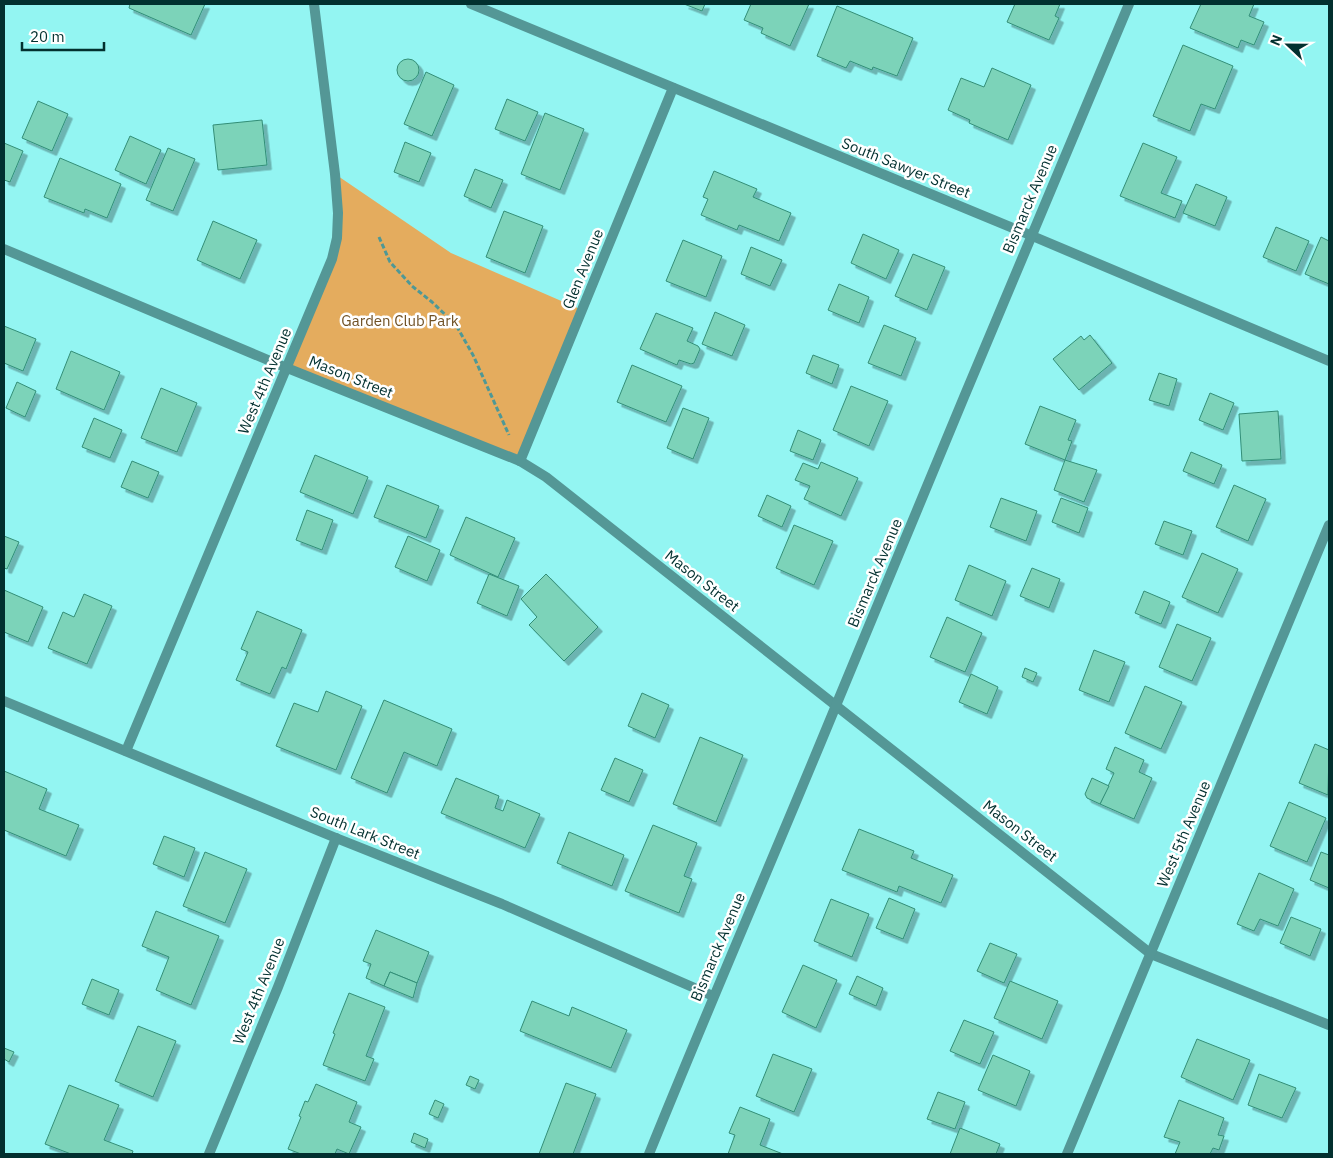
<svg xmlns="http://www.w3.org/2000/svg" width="1333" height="1158" viewBox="0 0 1333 1158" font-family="'IBM Plex Sans',sans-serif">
  <defs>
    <filter id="shadow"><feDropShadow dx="4.5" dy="4.5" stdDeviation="0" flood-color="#0004"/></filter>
  </defs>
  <rect width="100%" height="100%" fill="#93f5f2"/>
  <!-- green -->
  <path fill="#e4ac5e" d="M335,174L451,253L582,310L520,461L287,368L332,259Z"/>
  <!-- building -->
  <g fill="#7bd3b9" stroke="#338e77" filter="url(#shadow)">
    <path d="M130,4H205L191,35L129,8Z"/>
    <path d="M684,4H705L702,11Z"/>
    <path d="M751,4H809L790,46L761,33L763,28L744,20Z"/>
    <path d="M1015,4H1060L1055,16L1059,18L1049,40L1007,22Z"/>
    <path d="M1201,4H1254L1249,16L1264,22L1254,45L1241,40L1238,48L1190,28Z"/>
    <path d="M837,6L913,38L897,76L873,67L872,70L850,61L846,68L817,56Z"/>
    <path d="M1183,45L1233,66L1215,109L1201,104L1190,131L1153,116Z"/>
    <circle cx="408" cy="70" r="11"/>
    <path d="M992,68L1031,85L1008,140L969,123L970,120L948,110L961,78L984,87Z"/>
    <path d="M426,72L454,85L432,136L404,124Z"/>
    <path d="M507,99L538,112L525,141L495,129Z"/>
    <path d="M38,101L68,114L52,151L22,138Z"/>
    <path d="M545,113L584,129L560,190L521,174Z"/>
    <path d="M262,120L267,165L218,170L213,125Z"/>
    <path d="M130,136L161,150L146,184L115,170Z"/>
    <path d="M405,142L431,153L419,182L394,172Z"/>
    <path d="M4,143L23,151L10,182L4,180Z"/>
    <path d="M1143,143L1177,157L1161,193L1182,201L1175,218L1120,196Z"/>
    <path d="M168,148L195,159L173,211L146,200Z"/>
    <path d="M60,158L121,184L107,218L85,209L84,213L44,197Z"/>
    <path d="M475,169L503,180L491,208L464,196Z"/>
    <path d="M714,171L757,189L753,197L791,213L779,241L739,225L737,230L701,215L708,199L703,197Z"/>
    <path d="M1196,184L1227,197L1215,226L1183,213Z"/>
    <path d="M504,211L543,226L525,273L486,257Z"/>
    <path d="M213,221L257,240L240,279L197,260Z"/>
    <path d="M1276,227L1309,241L1296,271L1263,257Z"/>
    <path d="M863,234L899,250L886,279L851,263Z"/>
    <path d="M1321,237L1329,241V284L1305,274Z"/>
    <path d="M683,240L722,256L706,297L666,281Z"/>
    <path d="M751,247L782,260L770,286L741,274Z"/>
    <path d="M913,254L945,267L927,310L895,296Z"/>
    <path d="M839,284L869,297L859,323L828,310Z"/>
    <path d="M715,312L745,325L732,356L702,344Z"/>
    <path d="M656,313L693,328L687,341L698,346L700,349L694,363L691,364L679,360L677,365L640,349Z"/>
    <path d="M884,325L916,338L901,376L868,363Z"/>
    <path d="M4,326L36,339L23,371L4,363Z"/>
    <path d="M1090,335L1112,363L1079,390L1053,359L1081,336L1084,340Z"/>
    <path d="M71,351L120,372L104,410L56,389Z"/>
    <path d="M813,355L839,365L832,384L806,373Z"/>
    <path d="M632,365L682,386L666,422L617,402Z"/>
    <path d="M1159,373L1177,379L1169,406L1149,400Z"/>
    <path d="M17,382L36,391L25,417L6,408Z"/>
    <path d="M851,386L888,401L869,446L833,430Z"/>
    <path d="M161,388L197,403L177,452L141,438Z"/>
    <path d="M1210,393L1234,403L1223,430L1199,420Z"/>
    <path d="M1040,406L1076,420L1068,440L1072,441L1065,460L1025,444Z"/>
    <path d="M683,408L709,418L693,459L667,448Z"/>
    <path d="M1278,411L1281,459L1242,461L1239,414Z"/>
    <path d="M94,418L122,430L110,458L82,447Z"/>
    <path d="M798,430L821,440L813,460L790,451Z"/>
    <path d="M1191,452L1222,465L1214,484L1183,471Z"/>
    <path d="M315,455L368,477L353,514L300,492Z"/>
    <path d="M1065,460L1097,470L1084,502L1054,490Z"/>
    <path d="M132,461L159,472L148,498L121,487Z"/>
    <path d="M821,462L858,478L841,516L804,499L810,486L795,480L803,463L818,469Z"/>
    <path d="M387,485L439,506L426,538L374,517Z"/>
    <path d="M1234,485L1266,499L1248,541L1216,527Z"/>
    <path d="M767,495L791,506L782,527L758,516Z"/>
    <path d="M1001,498L1037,511L1026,541L990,527Z"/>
    <path d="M1061,498L1088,508L1079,533L1052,522Z"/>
    <path d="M307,510L333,520L322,550L296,540Z"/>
    <path d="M466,517L515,538L498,577L450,555Z"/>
    <path d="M1164,521L1192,531L1183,555L1155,544Z"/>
    <path d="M794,525L833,541L814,585L776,568Z"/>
    <path d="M4,536L19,542L7,569L4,568Z"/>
    <path d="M408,536L440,550L427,581L395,567Z"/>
    <path d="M1202,553L1238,569L1218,613L1182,597Z"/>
    <path d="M969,565L1006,581L992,616L955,600Z"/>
    <path d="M1032,568L1060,579L1049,608L1020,596Z"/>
    <path d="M489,574L519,586L507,616L477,603Z"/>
    <path d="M546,574L598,627L564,661L529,625L537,617L521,599Z"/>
    <path d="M4,590L43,607L28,642L4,632Z"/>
    <path d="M1144,591L1170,602L1161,624L1135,613Z"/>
    <path d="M84,594L112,606L87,664L48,648L63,612L74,617Z"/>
    <path d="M257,611L302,630L286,669L282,667L270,694L236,680L248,652L241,649Z"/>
    <path d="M947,617L982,633L965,672L930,657Z"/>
    <path d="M1177,624L1211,638L1192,681L1159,667Z"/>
    <path d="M1094,650L1125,662L1109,702L1079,690Z"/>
    <path d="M1025,668L1037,673L1033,682L1022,677Z"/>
    <path d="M971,674L998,687L987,714L959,702Z"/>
    <path d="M1145,686L1182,702L1161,749L1125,733Z"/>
    <path d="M326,691L362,706L336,770L276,746L294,703L318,712Z"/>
    <path d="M642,693L669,705L655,738L628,726Z"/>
    <path d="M384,700L452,729L437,766L404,752L387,793L351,778Z"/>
    <path d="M700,737L743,755L716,822L673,804Z"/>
    <path d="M1315,744L1329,750L1328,795L1299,783Z"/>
    <path d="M1115,747L1144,760L1139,772L1152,778L1134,819L1100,804L1114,773L1106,769Z"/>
    <path d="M615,758L643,770L629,802L601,790Z"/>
    <path d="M4,771L47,789L39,809L79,825L66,856L4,830Z"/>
    <path d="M456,778L499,796L495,808L503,811L507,800L540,814L525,848L441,813Z"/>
    <path d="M1092,778L1109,786L1100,804L1087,798L1085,794Z"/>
    <path d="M1289,802L1326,818L1307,862L1270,846Z"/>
    <path d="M653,825L697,843L684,876L692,879L679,913L625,891Z"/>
    <path d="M859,829L914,851L911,858L953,875L941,903L899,886L897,892L842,870Z"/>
    <path d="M569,832L624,855L612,886L557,863Z"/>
    <path d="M164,836L195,848L184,877L153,864Z"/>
    <path d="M205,852L247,869L225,923L183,906Z"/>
    <path d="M1321,852L1329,855V888L1310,880Z"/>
    <path d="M1259,873L1294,889L1278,926L1260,919L1254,931L1237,924Z"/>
    <path d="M889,898L915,909L903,939L876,928Z"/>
    <path d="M831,899L869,914L852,957L814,941Z"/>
    <path d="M156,911L219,936L191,1005L156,990L169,957L142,946Z"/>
    <path d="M1291,917L1321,929L1310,956L1280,943Z"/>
    <path d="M376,930L429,952L417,983L390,972L384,986L366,978L371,964L363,961Z"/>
    <path d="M990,943L1017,954L1004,983L977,971Z"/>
    <path d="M803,965L837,980L816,1028L782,1012Z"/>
    <path d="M390,972L417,983L413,998L384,986Z"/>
    <path d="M857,976L883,988L876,1006L849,994Z"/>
    <path d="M92,979L119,990L109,1015L82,1004Z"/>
    <path d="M1010,981L1058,1001L1042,1039L994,1018Z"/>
    <path d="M349,993L385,1007L366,1056L374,1059L365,1081L323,1065L335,1034L333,1033Z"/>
    <path d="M532,1001L569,1016L572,1007L627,1030L611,1068L520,1031Z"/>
    <path d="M964,1020L994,1032L980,1064L950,1051Z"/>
    <path d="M138,1026L176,1041L153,1097L115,1081Z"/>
    <path d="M1197,1039L1250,1060L1233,1100L1181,1077Z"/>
    <path d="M4,1048L14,1052L9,1062L4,1059Z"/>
    <path d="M773,1054L812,1069L794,1112L756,1096Z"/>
    <path d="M993,1055L1030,1071L1016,1106L978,1090Z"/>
    <path d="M1259,1074L1296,1088L1282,1118L1248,1105Z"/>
    <path d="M470,1076L479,1080L475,1089L466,1085Z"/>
    <path d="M566,1083L596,1094L573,1154H539Z"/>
    <path d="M316,1084L357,1102L349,1122L361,1127L349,1154L337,1149L335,1154H301L288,1149L301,1117L299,1116L305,1101L308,1102Z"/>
    <path d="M69,1085L119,1105L104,1140L133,1151L132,1154H71L45,1144Z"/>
    <path d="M938,1092L965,1102L955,1129L927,1119Z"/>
    <path d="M435,1100L444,1104L438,1118L429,1114Z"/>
    <path d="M1179,1100L1224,1118L1218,1135L1224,1136L1219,1150L1213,1148L1210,1154H1175L1180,1142L1164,1137Z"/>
    <path d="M740,1107L770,1119L760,1145L783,1154H728L735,1135L729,1133Z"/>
    <path d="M960,1128L1000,1144L996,1154H950Z"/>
    <path d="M414,1133L428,1139L425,1148L411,1142Z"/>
  </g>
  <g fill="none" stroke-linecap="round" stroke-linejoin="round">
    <!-- path -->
    <path stroke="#4e9896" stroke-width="3" stroke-dasharray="5 2.5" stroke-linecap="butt" d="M379,237L390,262L412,286L432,302L456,325L473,355L509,435"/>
    <!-- street -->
    <g stroke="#549796" stroke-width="10">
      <path d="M471,4L1030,235L1329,361"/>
      <path d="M4,249L287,368L520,461L546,477L1151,954L1329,1025"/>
      <path d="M520,461L673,88"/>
      <path d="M4,701L336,838L502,904L713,996"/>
      <path d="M126,751L332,259L337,238L338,213L335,174L314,4"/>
      <path d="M209,1154L278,987L336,838"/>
      <path d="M649,1154C710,1003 775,854 837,703C934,470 1030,236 1129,4"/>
      <path d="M1067,1154L1329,525"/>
    </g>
  </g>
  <g text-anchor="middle" stroke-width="5" stroke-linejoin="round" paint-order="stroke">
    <!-- street labels -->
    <g font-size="15" fill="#02302f" stroke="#fff">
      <text transform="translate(906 168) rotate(22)" y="5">South Sawyer Street</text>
      <text transform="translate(1030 199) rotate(-67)" y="5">Bismarck Avenue</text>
      <text transform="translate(583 269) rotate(-68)" y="5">Glen Avenue</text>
      <text transform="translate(351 377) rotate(22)" y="5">Mason Street</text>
      <text transform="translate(265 381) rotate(-67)" y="5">West 4th Avenue</text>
      <text transform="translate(875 573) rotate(-67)" y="5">Bismarck Avenue</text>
      <text transform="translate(702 581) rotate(38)" y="5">Mason Street</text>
      <text transform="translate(1020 831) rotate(38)" y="5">Mason Street</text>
      <text transform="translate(365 833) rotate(22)" y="5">South Lark Street</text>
      <text transform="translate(1184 834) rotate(-67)" y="5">West 5th Avenue</text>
      <text transform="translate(718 947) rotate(-67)" y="5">Bismarck Avenue</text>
      <text transform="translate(259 991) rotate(-68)" y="5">West 4th Avenue</text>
    </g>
    <!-- park labels -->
    <g font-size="15" fill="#705125" stroke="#fff">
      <text x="400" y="326">Garden Club Park</text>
    </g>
  </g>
  <!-- border -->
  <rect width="1333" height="1158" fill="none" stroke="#02302f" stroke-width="10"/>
  <!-- north arrow -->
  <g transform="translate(1288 45) rotate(292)" stroke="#ffffff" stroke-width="4" paint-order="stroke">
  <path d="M0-4L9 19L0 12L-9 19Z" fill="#02302f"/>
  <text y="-8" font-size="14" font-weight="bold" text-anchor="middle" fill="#02302f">N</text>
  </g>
  <!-- scale -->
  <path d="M22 42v8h82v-8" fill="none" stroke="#02302f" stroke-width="2.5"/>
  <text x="30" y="42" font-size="15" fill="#02302f" stroke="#ffffff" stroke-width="4" paint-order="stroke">20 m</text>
</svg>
